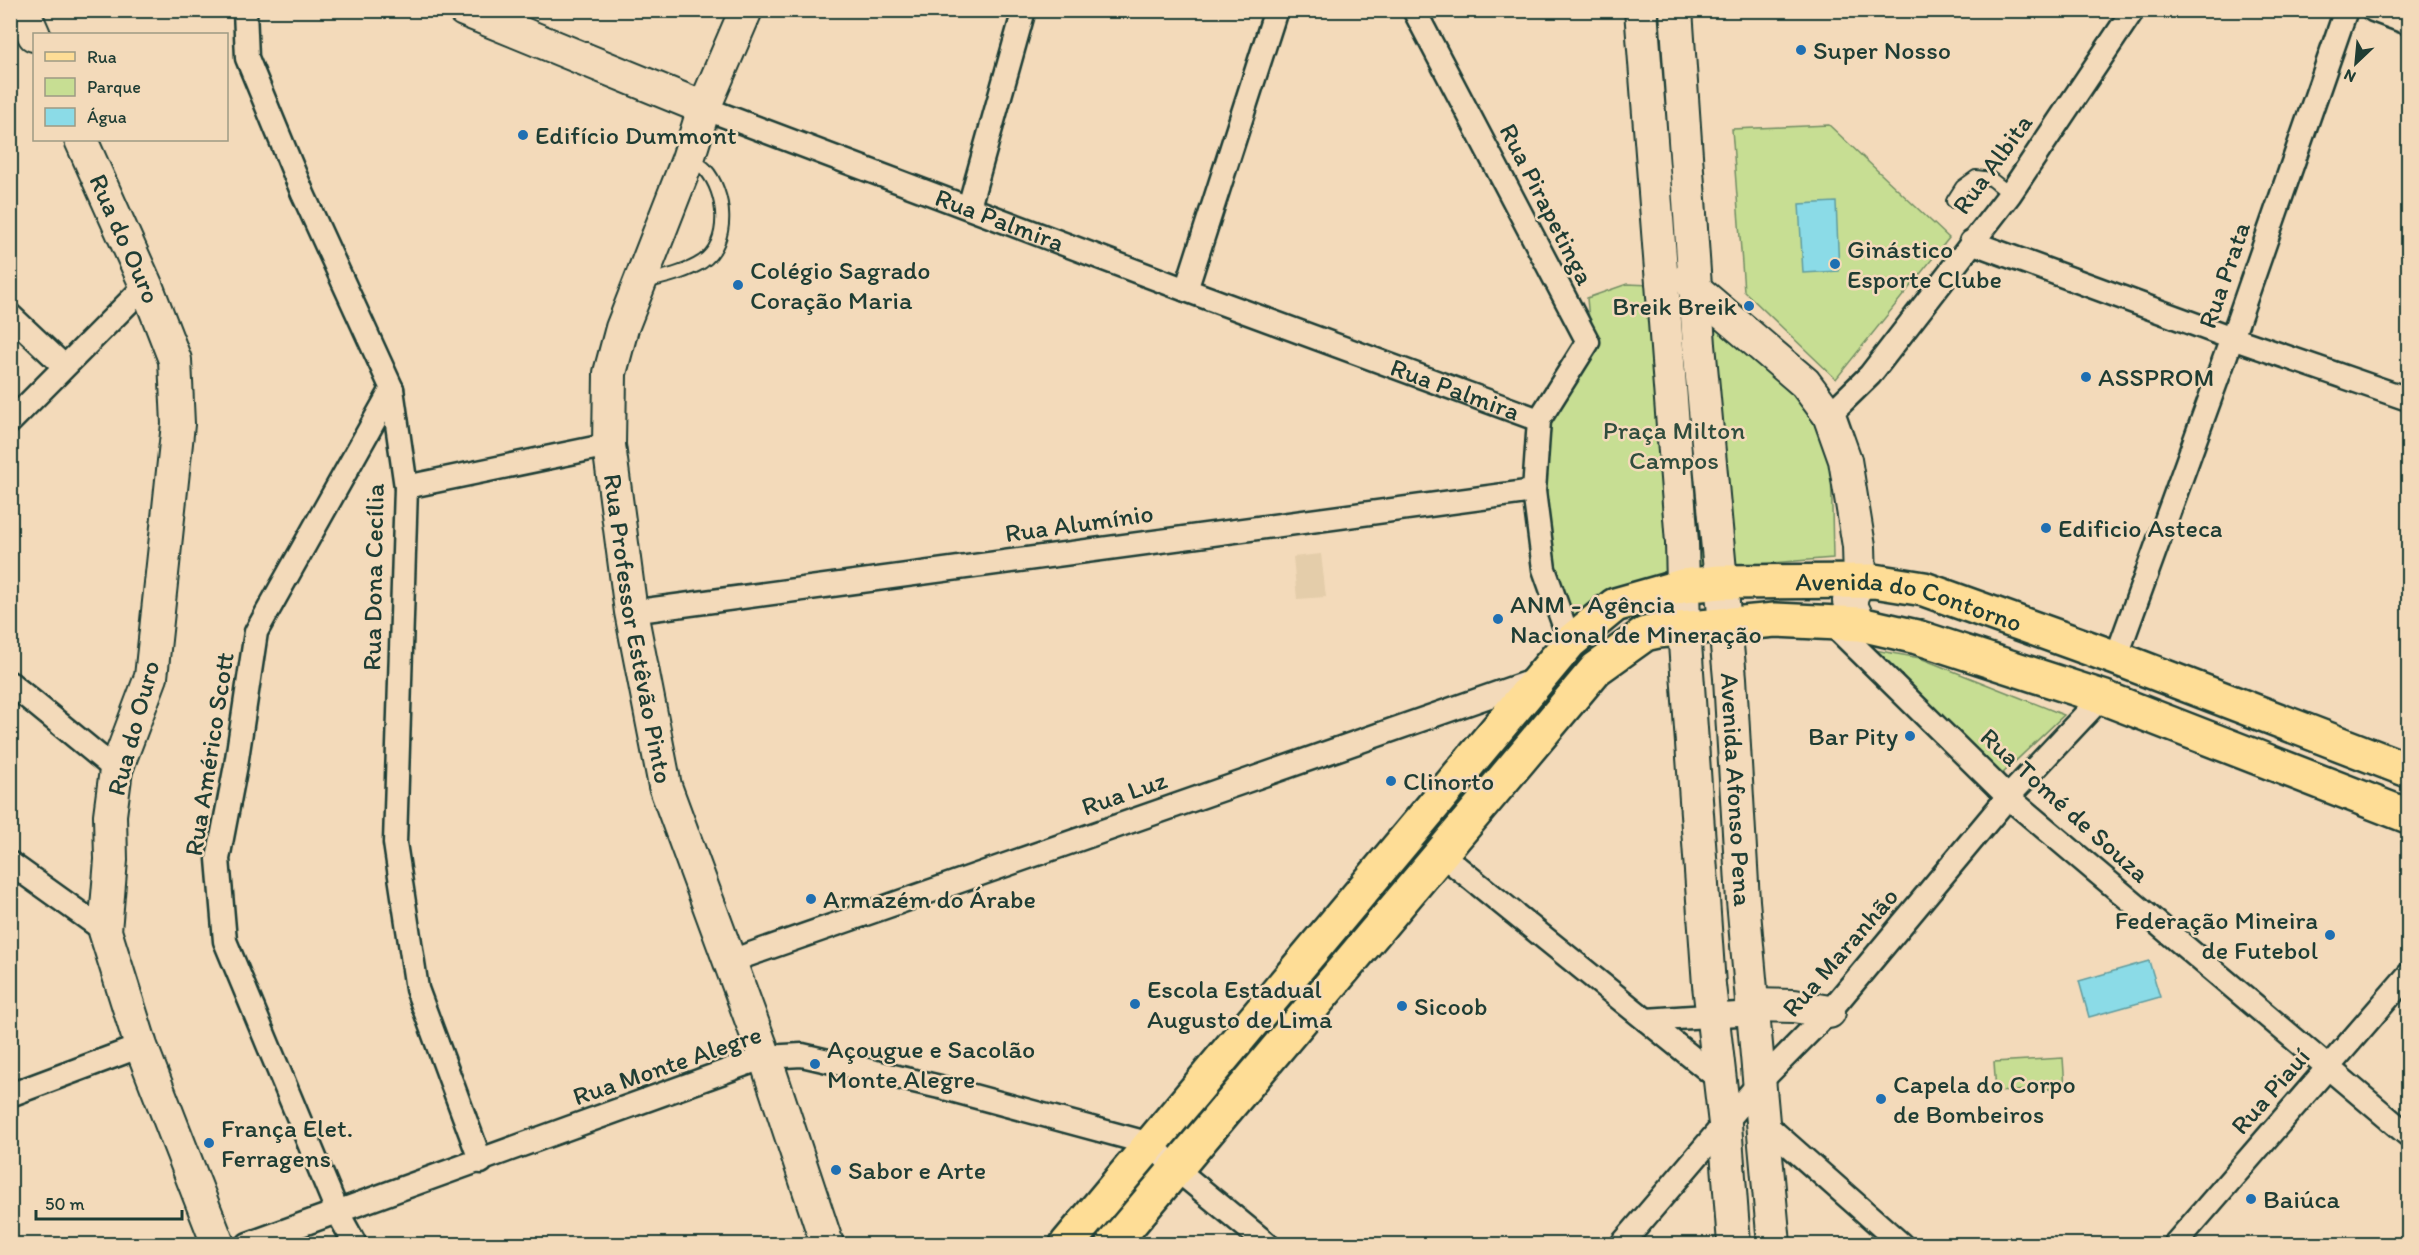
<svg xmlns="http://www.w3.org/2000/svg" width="2419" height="1255" viewBox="0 0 2419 1255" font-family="Itim,sans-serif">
  <rect width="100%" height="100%" fill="#f3daba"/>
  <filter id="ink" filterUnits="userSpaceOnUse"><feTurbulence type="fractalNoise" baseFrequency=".0167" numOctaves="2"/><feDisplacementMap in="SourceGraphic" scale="12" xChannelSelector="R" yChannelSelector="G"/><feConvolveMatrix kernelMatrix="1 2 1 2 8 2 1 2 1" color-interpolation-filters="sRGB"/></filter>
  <g filter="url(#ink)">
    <!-- built -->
    <path fill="#e4cdaa" d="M1321,554L1326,597L1297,599L1293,557Z"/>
    <!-- green -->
    <g fill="#c7de93" stroke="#738e64" stroke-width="1.5">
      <path d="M1829,125L1949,238L1836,379L1744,291L1732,129Z"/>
      <path d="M1648,231L1816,418L1831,458L1833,558L1663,572L1613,602L1572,632L1546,570L1542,421L1591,341L1587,298L1627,284L1652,285Z"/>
      <path d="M1863,648L1920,658L2064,715L2001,775Z"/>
      <path d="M2063,1058L2065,1088L1996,1092L1994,1062Z"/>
    </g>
    <!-- water -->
    <g fill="#8bdbe7" stroke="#609c9f" stroke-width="1.5">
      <path d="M1836,202L1839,271L1803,273L1799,204Z"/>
      <path d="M2149,961L2160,997L2089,1017L2079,981Z"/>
    </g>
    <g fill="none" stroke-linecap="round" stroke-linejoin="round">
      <defs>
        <g id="lane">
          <path d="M1953,201L1962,187L1976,177L1991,179L2010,194"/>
          <path d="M645,282C664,277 685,273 702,262C731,242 726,192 705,169C701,165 694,162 689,159"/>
        </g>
        <g id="street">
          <path d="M245,10L247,58L303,194L392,389L406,487L395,843L417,989L481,1162"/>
          <path d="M1414,10L1588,342L1539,420L1534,491L1544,569L1570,642"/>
          <path d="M2373,10L2408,23"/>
          <path id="s1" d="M704,108L1186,290L1539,420"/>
          <path d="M969,207L1024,10"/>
          <path d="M1971,242L2232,338L2408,399"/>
          <path d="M1186,290L1276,10"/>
          <path d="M10,315L64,366"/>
          <path d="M1829,415L1870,375L2010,194L2133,10"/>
          <path d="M10,422L146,285"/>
          <path d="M406,487L609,445"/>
          <path d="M631,612L1534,491"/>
          <path d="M1831,623L2008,797L2408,1135"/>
          <path d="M2116,658L2232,338L2346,10"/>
          <path d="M10,683L116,770"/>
          <path d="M1441,854L1720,1080"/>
          <path d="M10,863L105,931"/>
          <path d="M728,962L1538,679"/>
          <path d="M1646,1020L1753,1013"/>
          <path d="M10,1095L141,1046"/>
          <path d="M1764,1123L1901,1244"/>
          <path d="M248,1244L765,1057L802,1055L940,1087L1151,1144L1176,1169L1267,1244"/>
          <path d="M355,1244L338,1213L225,941L218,859L236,765L256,632L392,389"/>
          <path d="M1622,1244L1761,1081L1829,1012L2008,797L2102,697"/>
          <path d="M2175,1244L2408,975"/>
        </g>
        <g id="secondary">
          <path d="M23,10L34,35"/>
          <path d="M464,10L704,108"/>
          <path id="s2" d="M746,10L704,108L688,159L622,328L610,373L609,445L631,612L665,786L765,1057L827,1244"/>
          <path d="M1641,10L1682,543L1684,629L1709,985L1725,1124L1734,1244"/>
          <path id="s3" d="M1676,10L1699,345L1730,678L1743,901L1774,1244"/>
          <path id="s4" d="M81,140L146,285L175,360L178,424L151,677L116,770L110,815L111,860L105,931L141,1046L218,1244"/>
          <path d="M1689,278L1695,289L1805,383L1829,415L1845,460L1859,546L1860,580L1849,601L1860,624"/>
          <path d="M1752,1005L1794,1006L1829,1012"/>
        </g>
        <g id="primary">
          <path id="s5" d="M1067,1244L1570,642L1615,605L1682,586L1720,582L1874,581L1924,589L2116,658L2408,770"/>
          <path d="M1113,1244L1596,669L1645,634L1658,631L1775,620L1860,624L1917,637L2102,697L2408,816"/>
        </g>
      </defs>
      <!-- lane casing -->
      <use href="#lane" stroke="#1f3d34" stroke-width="16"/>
      <!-- street casing -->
      <use href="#street" stroke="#1f3d34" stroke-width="27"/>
      <!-- secondary casing -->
      <use href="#secondary" stroke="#1f3d34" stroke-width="36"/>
      <!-- primary casing -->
      <use href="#primary" stroke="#1f3d34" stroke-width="38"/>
      <!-- lane -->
      <use href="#lane" stroke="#f3daba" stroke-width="12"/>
      <!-- street -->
      <use href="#street" stroke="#f3daba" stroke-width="22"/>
      <!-- secondary -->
      <use href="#secondary" stroke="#f3daba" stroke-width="32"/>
      <!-- primary -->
      <use href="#primary" stroke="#fedd96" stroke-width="33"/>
    </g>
  </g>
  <!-- markers -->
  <g fill="#1f6fb2" stroke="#f3daba" stroke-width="2">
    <circle cx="1801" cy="50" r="6"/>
    <circle cx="523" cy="135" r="6"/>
    <circle cx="1835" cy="264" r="6"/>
    <circle cx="738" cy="285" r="6"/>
    <circle cx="1749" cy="306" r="6"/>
    <circle cx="2086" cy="377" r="6"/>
    <circle cx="2046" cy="528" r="6"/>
    <circle cx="1498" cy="619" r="6"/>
    <circle cx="1910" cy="736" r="6"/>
    <circle cx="1391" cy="781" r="6"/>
    <circle cx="811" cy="899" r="6"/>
    <circle cx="2330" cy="935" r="6"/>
    <circle cx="1135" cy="1004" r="6"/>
    <circle cx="1402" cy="1006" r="6"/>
    <circle cx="815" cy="1064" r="6"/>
    <circle cx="1881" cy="1099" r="6"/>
    <circle cx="209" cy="1143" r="6"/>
    <circle cx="836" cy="1170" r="6"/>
    <circle cx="2251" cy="1199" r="6"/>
  </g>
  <g text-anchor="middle" stroke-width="5" stroke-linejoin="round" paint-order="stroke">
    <!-- poi labels -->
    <g font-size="26" fill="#1f3d34" stroke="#f3daba" text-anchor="start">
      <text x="1813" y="59">Super Nosso</text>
      <text x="535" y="144">Edifício Dummont</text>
      <text x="1847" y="258">Ginástico<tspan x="1847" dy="30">Esporte Clube</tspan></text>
      <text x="750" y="279">Colégio Sagrado<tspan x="750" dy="30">Coração Maria</tspan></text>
      <text x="1737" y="315" text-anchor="end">Breik Breik</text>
      <text x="2098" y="386">ASSPROM</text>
      <text x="2058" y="537">Edificio Asteca</text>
      <text x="1510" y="613">ANM - Agência<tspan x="1510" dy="30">Nacional de Mineração</tspan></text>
      <text x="1898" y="745" text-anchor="end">Bar Pity</text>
      <text x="1403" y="790">Clinorto</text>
      <text x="823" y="908">Armazém do Árabe</text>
      <text x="2318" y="929" text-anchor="end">Federação Mineira<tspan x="2318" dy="30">de Futebol</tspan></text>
      <text x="1147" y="998">Escola Estadual<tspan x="1147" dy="30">Augusto de Lima</tspan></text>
      <text x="1414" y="1015">Sicoob</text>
      <text x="827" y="1058">Açougue e Sacolão<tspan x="827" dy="30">Monte Alegre</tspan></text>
      <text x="1893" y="1093">Capela do Corpo<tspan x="1893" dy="30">de Bombeiros</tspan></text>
      <text x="221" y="1137">França Elet.<tspan x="221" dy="30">Ferragens</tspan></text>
      <text x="848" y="1179">Sabor e Arte</text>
      <text x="2263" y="1208">Baiúca</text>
    </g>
    <!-- street labels -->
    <g font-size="26" fill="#1f3d34" stroke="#f3daba">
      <text transform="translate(1992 164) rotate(-54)" y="9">Rua Albita</text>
      <text transform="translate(1547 204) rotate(63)" y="9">Rua Pirapetinga</text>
      <text dy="9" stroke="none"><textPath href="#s1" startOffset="316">Rua Palmira</textPath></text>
      <text dy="9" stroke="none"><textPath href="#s4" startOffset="108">Rua do Ouro</textPath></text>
      <text transform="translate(2224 275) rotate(-71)" y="9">Rua Prata</text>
      <text dy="9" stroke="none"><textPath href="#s1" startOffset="802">Rua Palmira</textPath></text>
      <text transform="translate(1079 523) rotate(-8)" y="9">Rua Alumínio</text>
      <text transform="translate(373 577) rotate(-89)" y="9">Rua Dona Cecília</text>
      <text dy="9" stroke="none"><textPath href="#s5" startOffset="1142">Avenida do Contorno</textPath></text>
      <text dy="9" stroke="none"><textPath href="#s2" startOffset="646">Rua Professor Estêvão Pinto</textPath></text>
      <text transform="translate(133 728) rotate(-75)" y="9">Rua do Ouro</text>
      <text transform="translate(209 754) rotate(-81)" y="9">Rua Américo Scott</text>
      <text dy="9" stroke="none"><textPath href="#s3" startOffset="782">Avenida Afonso Pena</textPath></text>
      <text transform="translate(1124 793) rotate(-19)" y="9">Rua Luz</text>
      <text transform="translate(2065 805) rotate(42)" y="9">Rua Tomé de Souza</text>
      <text transform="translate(1840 952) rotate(-49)" y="9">Rua Maranhão</text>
      <text transform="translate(667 1065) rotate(-19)" y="9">Rua Monte Alegre</text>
      <text transform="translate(2270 1091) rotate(-49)" y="9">Rua Piauí</text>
    </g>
    <!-- park labels -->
    <g font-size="26" fill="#304d3e" stroke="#f3daba">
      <text x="1674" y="439">Praça Milton<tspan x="1674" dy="30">Campos</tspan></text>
    </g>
  </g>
  <!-- margin -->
  <rect width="2419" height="1255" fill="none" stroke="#f3daba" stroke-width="36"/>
  <rect x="18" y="18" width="2383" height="1219" fill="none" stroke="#1f3d34" stroke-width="2" filter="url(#ink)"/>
  <!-- legend -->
  <rect x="33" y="33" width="195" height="108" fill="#f3daba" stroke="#9e9b84" stroke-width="1.5"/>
  <rect x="45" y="52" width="30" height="9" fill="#fedd96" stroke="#9e9b84" stroke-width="1.5"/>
  <text x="87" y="63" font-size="18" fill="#1f3d34">Rua</text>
  <rect x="45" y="78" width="30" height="18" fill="#c7de93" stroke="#9e9b84" stroke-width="1.5"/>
  <text x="87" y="93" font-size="18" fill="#1f3d34">Parque</text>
  <rect x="45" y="108" width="30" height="18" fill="#8bdbe7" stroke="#9e9b84" stroke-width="1.5"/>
  <text x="87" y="123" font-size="18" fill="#1f3d34">Água</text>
  <!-- north arrow -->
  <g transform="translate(2356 63) rotate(206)" stroke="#f3daba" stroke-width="4.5" paint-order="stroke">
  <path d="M0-4.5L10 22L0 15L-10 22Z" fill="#1f3d34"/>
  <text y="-9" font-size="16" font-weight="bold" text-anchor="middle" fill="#1f3d34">N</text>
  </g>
  <!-- scale -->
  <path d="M36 1210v9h146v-9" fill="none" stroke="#1f3d34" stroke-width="3"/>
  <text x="45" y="1210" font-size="18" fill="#1f3d34" stroke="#f3daba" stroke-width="4.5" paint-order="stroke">50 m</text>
</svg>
